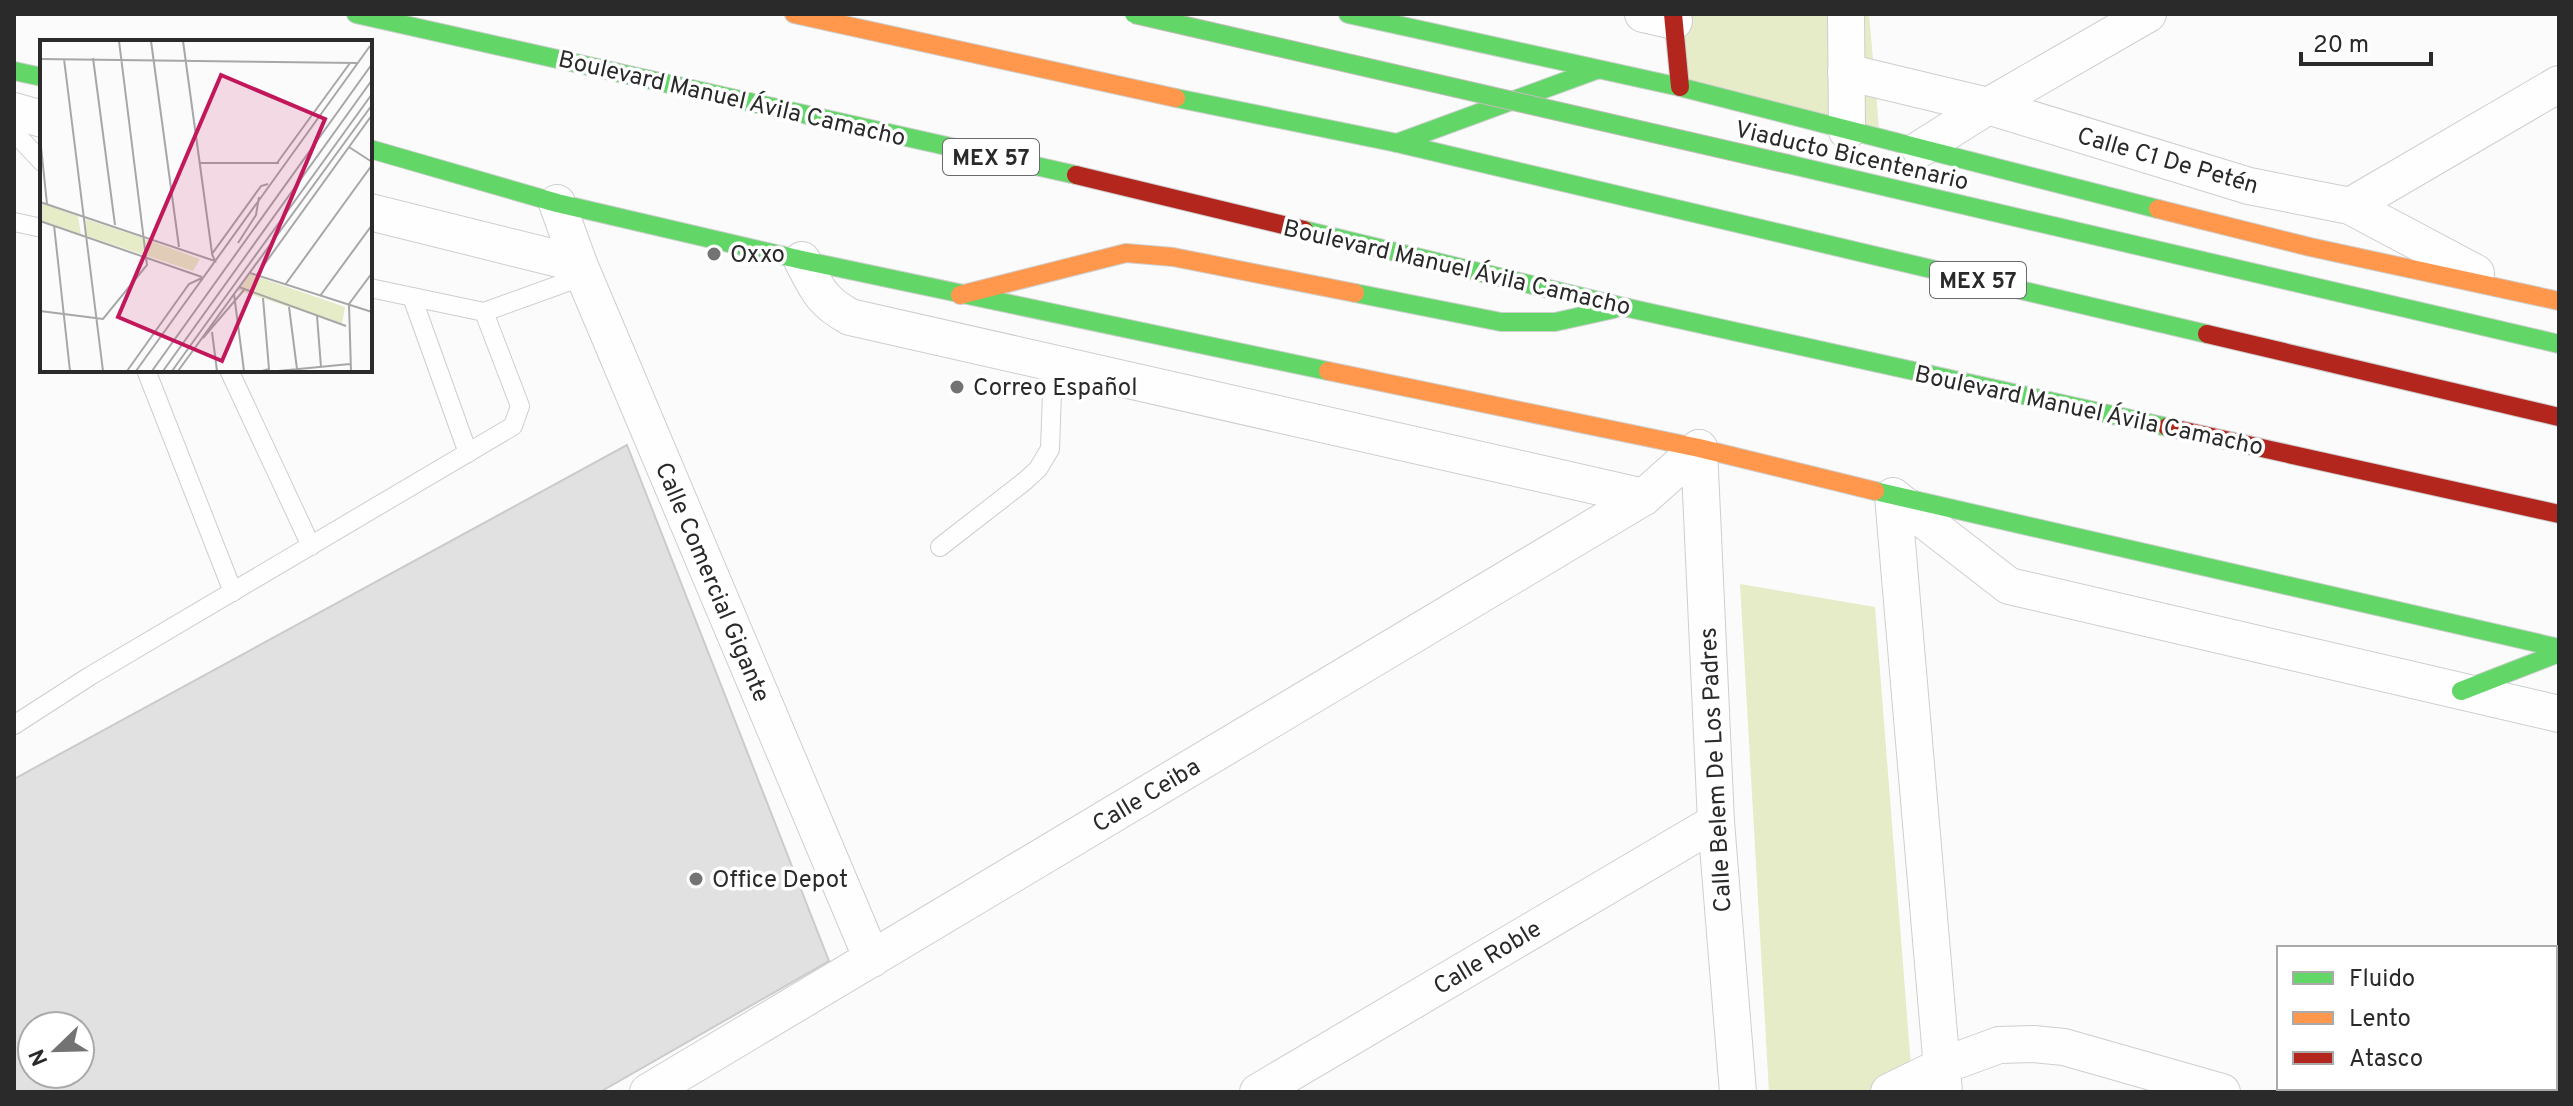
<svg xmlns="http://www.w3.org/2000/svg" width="2573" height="1106" viewBox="0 0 2573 1106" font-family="Overpass,sans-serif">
  <rect width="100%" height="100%" fill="#fbfbfc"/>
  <!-- green -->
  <g fill="#e6ecc7">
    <path d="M1675,14H1869L1880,139L1680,87Z"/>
    <path d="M1740,584L1875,607L1913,1092H1769Z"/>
  </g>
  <!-- building -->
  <path fill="#e1e1e2" stroke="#cbcbcc" stroke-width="2" fill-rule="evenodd" d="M627,445L829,961L600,1092H14V779ZM32,1026H80V1074H32Z"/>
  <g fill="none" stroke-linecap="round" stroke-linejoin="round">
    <defs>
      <g id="lane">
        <path d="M14,132L42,162"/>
        <path d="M14,222L42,228"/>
        <path d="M370,288L484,312L584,276"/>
        <path d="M412,297L468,453"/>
        <path d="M146,370L233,592"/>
        <path d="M229,370L311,546"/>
        <path d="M940,547L1025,481L1038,469L1050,449L1053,363"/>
        <path d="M14,725L90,676L513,426L520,406L484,312"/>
      </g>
      <g id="street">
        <path d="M1643,14L1674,21"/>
        <path d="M1846,14L1847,131"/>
        <path d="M1846,72L1988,106L2249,186L2350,206L2476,273"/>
        <path d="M14,111L42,119"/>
        <path d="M1920,149L1988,106L2148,14"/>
        <path d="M557,203L579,264L872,959"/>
        <path d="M2350,206L2559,84"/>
        <path d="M370,212L579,264"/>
        <path d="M802,260C817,289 821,301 850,317L1644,497L1699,448"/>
        <path d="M1699,448L1716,822L1738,1092"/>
        <path d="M1893,496L1944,1092"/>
        <path d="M1894,497L2009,586L2559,714"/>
        <path d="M648,1092L1644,497"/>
        <path d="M1258,1092L1716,822"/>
        <path d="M1889,1092L1942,1066L1999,1045L2033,1044L2064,1047L2222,1092"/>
      </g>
      <g id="fast">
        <path d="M356,14L1076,175"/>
        <path d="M1348,14L1680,87L2158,209"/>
        <path d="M14,71L42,77"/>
        <path d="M1176,98L1397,143L2207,334"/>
        <path d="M1397,143L1596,70"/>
        <path d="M370,149L557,203L802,260L1328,371"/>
        <path d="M1788,164L2559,344"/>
        <path d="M1304,230L1624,307L2167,427"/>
        <path d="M1355,293L1501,322H1555L1614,309"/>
        <path d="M1875,491L2559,648"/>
        <path d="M2461,691L2559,653"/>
      </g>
      <g id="slow">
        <path d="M794,14L1176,98"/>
        <path d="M2158,209L2310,247L2559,301"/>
        <path d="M960,295L1126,253L1173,257L1355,293"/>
        <path d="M1328,371L1699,448L1875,491"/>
      </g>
      <g id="jam">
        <path d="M1673,14L1680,87"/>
        <path d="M1076,175L1304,230"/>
        <path d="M2207,334L2559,417"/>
        <path d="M2167,427L2559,514"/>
      </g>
    </defs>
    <!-- lane casing -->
    <use href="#lane" stroke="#cdcece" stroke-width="20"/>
    <!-- street casing -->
    <use href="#street" stroke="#cdcece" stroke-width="38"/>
    <!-- fast casing -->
    <use href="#fast" stroke="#cdcece" stroke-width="20"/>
    <!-- slow casing -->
    <use href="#slow" stroke="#cdcece" stroke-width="20"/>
    <!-- jam casing -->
    <use href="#jam" stroke="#cdcece" stroke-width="20"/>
    <!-- lane -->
    <use href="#lane" stroke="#fefeff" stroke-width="18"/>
    <!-- street -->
    <use href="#street" stroke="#fefeff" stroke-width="36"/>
    <!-- fast -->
    <use href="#fast" stroke="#63d668" stroke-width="18"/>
    <!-- slow -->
    <use href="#slow" stroke="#ff974d" stroke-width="18"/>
    <!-- jam -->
    <use href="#jam" stroke="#b3261e" stroke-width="18"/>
    <defs>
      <path id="fast-bridge" d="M1134,14L1788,164"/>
    </defs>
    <!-- fast-bridge casing -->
    <use href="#fast-bridge" stroke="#c6bbbc" stroke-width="20" stroke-linecap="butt"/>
    <!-- fast-bridge -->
    <use href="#fast-bridge" stroke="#63d668" stroke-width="18"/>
  </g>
  <!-- markers -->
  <g fill="#737374" stroke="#fff" stroke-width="3">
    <circle cx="714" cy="254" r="8"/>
    <circle cx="957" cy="387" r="8"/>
    <circle cx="696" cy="879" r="8"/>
  </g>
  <g text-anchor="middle" stroke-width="7" stroke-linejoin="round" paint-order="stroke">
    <!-- shield labels -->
    <g fill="#fff" stroke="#6a6a6b" stroke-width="2">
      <rect x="943" y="139" width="96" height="36" rx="6"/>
      <rect x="1930" y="262" width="96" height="36" rx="6"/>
    </g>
    <g font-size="22" font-weight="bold" fill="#2a2a2b">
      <text x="991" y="165">MEX 57</text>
      <text x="1978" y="288">MEX 57</text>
    </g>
    <!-- street labels -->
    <g font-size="24" fill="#2a2a2b" stroke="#fff">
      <text transform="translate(732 98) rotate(13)" y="8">Boulevard Manuel Ávila Camacho</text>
      <text transform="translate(1852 155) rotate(13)" y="8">Viaducto Bicentenario</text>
      <text transform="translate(2168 160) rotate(16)" y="8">Calle C1 De Petén</text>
      <text transform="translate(1457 267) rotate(13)" y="8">Boulevard Manuel Ávila Camacho</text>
      <text transform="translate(2089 410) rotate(12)" y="8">Boulevard Manuel Ávila Camacho</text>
      <text transform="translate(713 582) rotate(67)" y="8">Calle Comercial Gigante</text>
      <text transform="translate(1715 770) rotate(-93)" y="8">Calle Belem De Los Padres</text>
      <text transform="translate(1146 795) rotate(-31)" y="8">Calle Ceiba</text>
      <text transform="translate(1487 957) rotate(-31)" y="8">Calle Roble</text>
    </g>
    <!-- poi labels -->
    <g font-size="24" fill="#2a2a2b" stroke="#fff" text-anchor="start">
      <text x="730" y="262">Oxxo</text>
      <text x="973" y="395">Correo Español</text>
      <text x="712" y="887">Office Depot</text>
    </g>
  </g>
  <!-- overview -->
  <g transform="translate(40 40)">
    <rect width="332" height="332" fill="#fbfbfc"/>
    <path d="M0,163L38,176L41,194L0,180ZM45,179L100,197L160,219L153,231L47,196ZM210,234L305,267L302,284L197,250Z" fill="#e6ecc7"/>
    <path fill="none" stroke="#a7a7a8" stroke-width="2" d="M111,1L139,207M143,1L172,213M53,18L75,185M0,19L317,23M24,19L63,331M0,97L7,164M309,107L332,122M160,123H239M237,123L310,23M0,162L175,221L172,214L221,146L228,144M0,181L162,237M14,185L30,331M198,203L216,175L219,157M210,233L332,272M216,236L332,75M245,245L332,125M199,247L306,286M194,254L204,331M280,256L332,185M249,267L257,329M0,271L63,279L107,225L79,1M277,276L281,327M172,292L177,331M163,298L204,250M87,331L149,244L162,238M96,331L330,6M112,331L332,24M123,331L332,40M132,331L332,54M138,331L332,65M222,331L229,329L223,258M238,331L310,324M311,331L309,264L332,233"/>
    <path fill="#c2185b" fill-opacity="0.15" stroke="#c2185b" stroke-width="4" d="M181,35L285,79L182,321L78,277Z"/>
    <rect width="332" height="332" fill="none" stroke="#2a2a2b" stroke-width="4"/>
  </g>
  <!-- border -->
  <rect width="2573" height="1106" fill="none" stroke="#2a2a2b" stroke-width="32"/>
  <!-- legend -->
  <rect x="2277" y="946" width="280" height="144" fill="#ffffff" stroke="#aaaaaa" stroke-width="2"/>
  <rect x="2293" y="972" width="40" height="12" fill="#63d668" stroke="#aaaaaa" stroke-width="2"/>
  <text x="2349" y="986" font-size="24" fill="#2a2a2b">Fluido</text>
  <rect x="2293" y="1012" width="40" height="12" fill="#ff974d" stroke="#aaaaaa" stroke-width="2"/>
  <text x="2349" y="1026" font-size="24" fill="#2a2a2b">Lento</text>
  <rect x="2293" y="1052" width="40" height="12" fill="#b3261e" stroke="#aaaaaa" stroke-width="2"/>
  <text x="2349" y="1066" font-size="24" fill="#2a2a2b">Atasco</text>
  <!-- north arrow -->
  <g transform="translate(56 1050) rotate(247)"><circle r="38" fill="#ffffff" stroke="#aaaaaa" stroke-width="2"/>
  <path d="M0-6L14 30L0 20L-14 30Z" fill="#737374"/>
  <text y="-12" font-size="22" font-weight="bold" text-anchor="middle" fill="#2a2a2b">N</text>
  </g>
  <!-- scale -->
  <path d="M2301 52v12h130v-12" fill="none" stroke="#2a2a2b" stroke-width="4"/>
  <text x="2313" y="52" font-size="24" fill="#2a2a2b" stroke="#ffffff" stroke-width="6" paint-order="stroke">20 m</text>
</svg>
